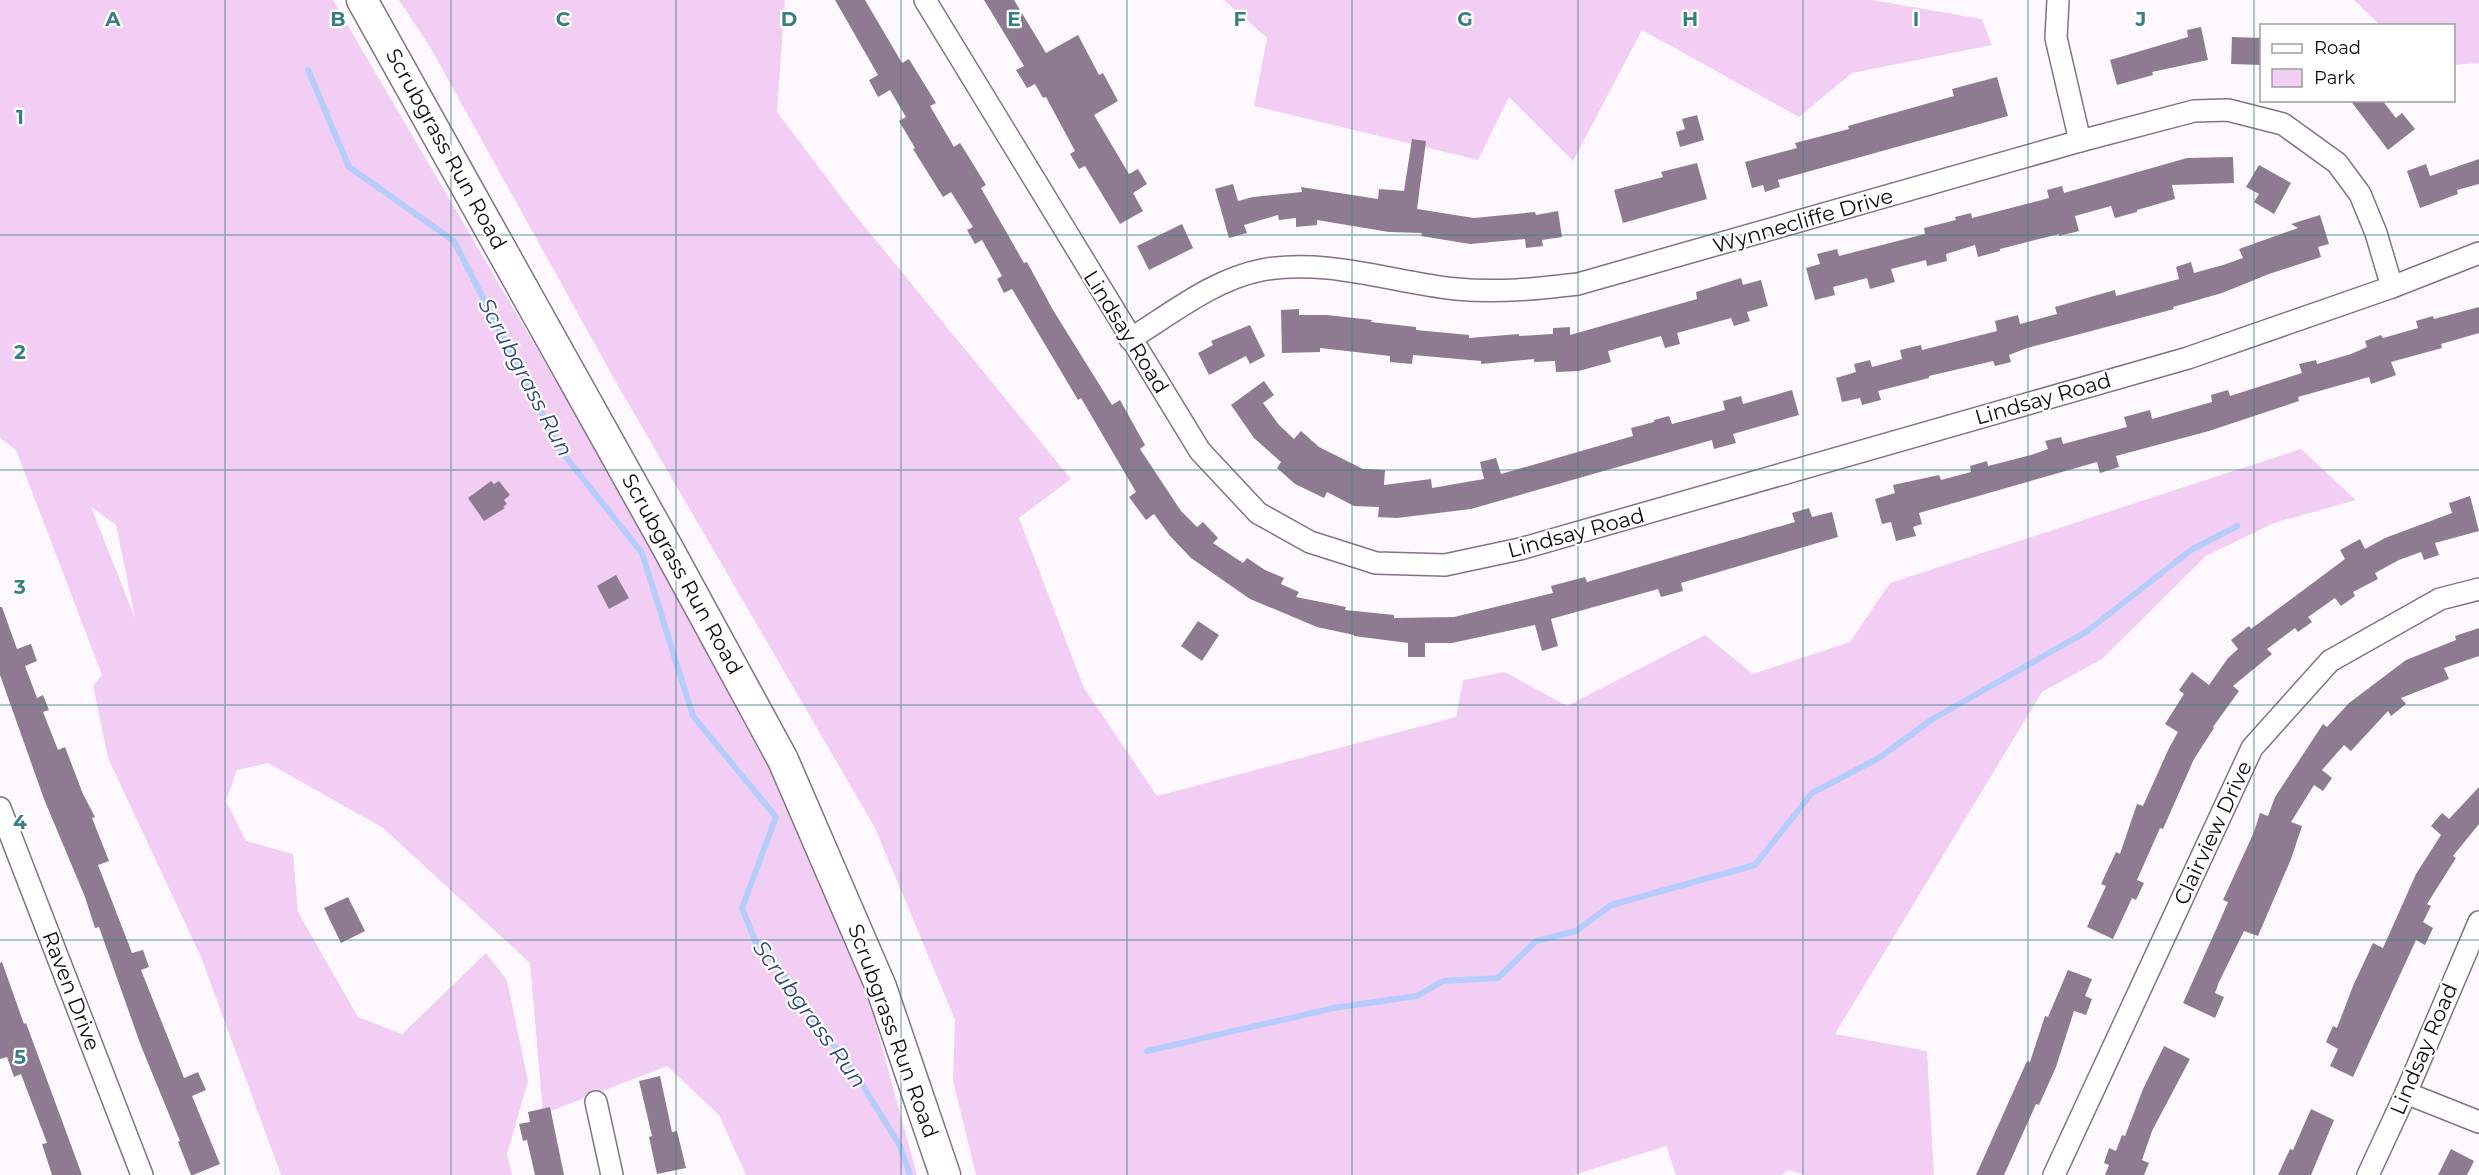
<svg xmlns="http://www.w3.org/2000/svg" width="2479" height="1175" viewBox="0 0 2479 1175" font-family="Montserrat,sans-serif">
  <rect width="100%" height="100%" fill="#fdf8fd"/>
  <!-- green -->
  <g fill="#f2cef5" fill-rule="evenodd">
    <path d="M0,0H333L699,626L850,930L917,1175H746L719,1115L667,1066L543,1114L530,963L383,828L268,763L237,770L226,801L246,841L293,854L298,912L358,1017L402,1034L486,953L507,980L528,1081L507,1154L512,1175H281L201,957L108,758L93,686L102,675L16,450L0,438ZM91,507L116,525L135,618Z"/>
    <path d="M399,0H785L777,112L848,206L1071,479L1019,518L1084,688L1157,796L1456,717L1463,680L1505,672L1567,706L1705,635L1753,674L1850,642L1890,583L2301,449L2356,500L2274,523L2206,556L2102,659L2042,692L1835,1034L1927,1051L1934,1175H1805L1789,1170L1781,1175H1676L1666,1146L1574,1175H976L953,1081L955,1020L875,828L617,384L430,47Z"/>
    <path d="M1224,0H1872L1982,19L1992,45L1852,73L1799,117L1642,30L1573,161L1509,97L1478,160L1254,106L1267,38Z"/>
    <path d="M2354,0H2479V63L2454,65V26L2380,25Z"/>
  </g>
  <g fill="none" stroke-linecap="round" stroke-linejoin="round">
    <!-- stream -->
    <g stroke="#b6cdfc" stroke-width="6">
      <path d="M308,70L349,167L454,241L561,451L642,553L693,716L776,817L742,908L756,943L779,966L801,1004L852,1068L900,1146L910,1175"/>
      <path d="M1147,1051L1334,1008L1417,996L1443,981L1498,978L1536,941L1576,931L1611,905L1755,865L1812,793L1879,758L1931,720L2086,632L2191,550L2237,526"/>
    </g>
  </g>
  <!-- building -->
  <g fill="#8e7b91">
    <path d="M835,0H865L902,63L909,59L936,103L930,106L954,147L960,143L970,159L986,185L981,188L1024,263L1027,262L1053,310L1112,405L1120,400L1145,445L1140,449L1181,511L1197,527L1203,522L1218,538L1213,543L1243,563L1247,558L1265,570L1284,578L1281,584L1299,592L1296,597L1346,607L1345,610L1394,615V618L1454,617L1553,593L1551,586L1585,577L1587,582L1795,522L1792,513L1809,508L1812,517L1832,512L1838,537L1681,583L1683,591L1661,597L1658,589L1551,619L1558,646L1542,651L1535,625L1452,643H1425V657H1408V643L1354,636V635L1317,627L1250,599L1191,558L1170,536L1154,514L1146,520L1129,497L1136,492L1081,398L1078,400L1012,289L1004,293L997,279L1002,276L982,240L975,244L967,230L973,227L951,192L943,197L913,149L915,148L899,121L906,117L890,90L878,97L869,80L878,75Z"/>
    <path d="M984,0H1014L1046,53L1078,35L1099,75L1103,73L1118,101L1094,115L1129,174L1138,169L1147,184L1133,193L1143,211L1120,224L1085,166L1079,169L1070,154L1075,151L1046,97L1043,98L1035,84L1027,88L1016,70L1024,66Z"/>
    <path d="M2201,27L2208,60L2152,72L2153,75L2117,85L2110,60L2188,37L2187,30Z"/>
    <path d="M2232,37L2262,38V65L2231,64Z"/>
    <path d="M1997,77L2008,116L1778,180L1780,187L1765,192L1763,185L1752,188L1745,162L1797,148L1795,143L1849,129L1848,126L1954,96L1952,89Z"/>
    <path d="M2350,100H2382L2396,118L2402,113L2415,129L2388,150Z"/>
    <path d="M1697,115L1704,140L1680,147L1676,132L1685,129L1682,119Z"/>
    <path d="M1412,139L1426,141L1417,209L1474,218L1535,212L1536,215L1558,211L1562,237L1542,240L1543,246L1526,248L1525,239L1470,244L1421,236L1422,233L1389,232L1317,220V225L1296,227V218L1279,220L1278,215L1244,225L1247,233L1229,238L1215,189L1233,184L1238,201L1253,197L1302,192L1301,187L1378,199L1379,189L1404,191Z"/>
    <path d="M2233,157L2234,183L2172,185L2175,199L2137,210V212L2115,218L2111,206L2075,216L2079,231L2059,236V234L2000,249V251L1978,257L1975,245L1946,254L1947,261L1927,266L1926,260L1891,269L1895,282L1870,289L1867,278L1833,287L1835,295L1815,300L1806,268L1820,264L1817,254L1837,249L1839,256L1925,234L1924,228L1956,220L1955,217L1971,213L1972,218L2049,198L2047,190L2062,186L2064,193L2187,158Z"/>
    <path d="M2479,159V184L2457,190L2458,194L2420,208L2407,171L2426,164L2430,176Z"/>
    <path d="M1697,163L1707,199L1623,223L1614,190L1663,177L1661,172Z"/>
    <path d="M2259,165L2291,183L2274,214L2254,202L2259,194L2246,187Z"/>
    <path d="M2320,215L2329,244L2318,247L2321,257L2269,274L2222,293L2173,307L2174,309L2027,348L2009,355L2011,362L1995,366L1993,361L1929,376V378L1878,391L1881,400L1862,405L1860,398L1842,402L1836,378L1856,372L1854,364L1870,360L1872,367L1902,359L1900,350L1921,345L1922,350L1997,331L1995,321L2018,315L2020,324L2057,314L2055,307L2115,290L2116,296L2179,279L2176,267L2191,262L2194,273L2223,265L2243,258L2239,249L2298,228L2291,224Z"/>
    <path d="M1182,224L1193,248L1149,270L1137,246Z"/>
    <path d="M1741,278L1743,285L1761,280L1768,306L1747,312L1750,321L1734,326L1731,318L1677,333L1680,344L1665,348L1661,336L1608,351L1611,362L1579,371L1556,372L1555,361L1534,362V359L1481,364V361L1413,355L1412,364L1390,362V356L1320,348V352L1282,353L1281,310L1299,309V315H1327L1372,320L1371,322L1416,327V330L1469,335V338L1519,334V336L1553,334V328L1570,327V335L1697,299L1696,292Z"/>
    <path d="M2479,307V333L2441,344L2442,348L2391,362L2396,375L2371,384L2369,377L2298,397L2299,401L2209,431L2116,456L2119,467L2100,473L2097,462L1919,513L1922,524L1913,527L1916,536L1896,541L1891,522L1882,524L1875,499L1895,493L1893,485L1939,475L1941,480L1971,472L1970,466L1987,461L1988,466L2031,455L2048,449L2045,441L2061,437L2063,444L2127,427L2124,417L2150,410L2152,419L2212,402L2211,395L2228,390L2230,396L2302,373L2299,364L2316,360L2317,364L2351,354L2367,347L2365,341L2381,335L2383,338L2418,328L2416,321L2433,316L2434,319Z"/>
    <path d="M1250,325L1265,356L1250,364L1246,356L1209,375L1198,353L1213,345L1211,341Z"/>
    <path d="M1264,381L1274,395L1263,403L1279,425L1294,439L1301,431L1319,447L1363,469L1385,470L1384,485L1431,479L1432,488L1484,479L1480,462L1496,458L1501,474L1633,436L1631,428L1654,422V420L1669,416L1672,424L1725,410L1723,401L1741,396L1743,404L1792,390L1799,415L1733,434L1736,443L1714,449L1712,440L1471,509L1397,518L1378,517L1379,507L1354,506L1327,492L1324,498L1295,484L1277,468L1281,462L1254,438L1231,405Z"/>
    <path d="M491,481L494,484L499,481L510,495L504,500L507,504L503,507L505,508L484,521L468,498Z"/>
    <path d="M2470,496L2479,531L2435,543L2439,555L2424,560L2421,552L2399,560L2375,573L2378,579L2353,592L2355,596L2341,606L2335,598L2308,617L2312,622L2298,632L2295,628L2267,649L2272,654L2233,686L2239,691L2213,727L2214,728L2194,759L2163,829L2160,828L2137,880L2144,883L2136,900L2132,898L2113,939L2087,927L2106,886L2101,884L2116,852L2120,854L2137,804L2143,806L2169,748L2178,732L2165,724L2184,694L2179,690L2192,672L2209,685L2228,658L2238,649L2231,640L2249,626L2251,629L2345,559L2340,550L2360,539L2365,549L2385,538L2452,513L2449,503Z"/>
    <path d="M616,575L629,598L609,609L597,586Z"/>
    <path d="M0,607H2L17,649L31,644L37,661L25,666L37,698L43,695L49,710L43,712L58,750L65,747L83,794L95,817L92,818L109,861L98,865L132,953L143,950L149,967L141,970L184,1078L198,1072L206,1090L192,1096L220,1164L193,1175H191L178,1142L180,1141L141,1046L99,927L95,928L85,897L44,799L0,675Z"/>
    <path d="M1198,621L1219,635L1202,661L1181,646Z"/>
    <path d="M2479,628V656L2444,668L2449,679L2401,698L2406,704L2391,716L2388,711L2351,751L2344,745L2322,770L2332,778L2323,791L2314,785L2291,822L2302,826L2291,859L2258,936L2244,931L2219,982L2215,993L2224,997L2215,1018L2183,1003L2218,925L2228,902L2223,900L2254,832L2260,813L2268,816L2275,797L2323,724L2327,727L2349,703L2406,660L2456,640L2455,636Z"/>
    <path d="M2479,787V824L2453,856L2456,858L2427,904L2431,906L2423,922L2433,928L2425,945L2416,940L2353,1077L2330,1066L2338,1049L2326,1042L2333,1026L2337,1028L2353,986L2373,943L2383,948L2416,874L2441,835L2431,826L2442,813L2449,819Z"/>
    <path d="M348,897L365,931L341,943L324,908Z"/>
    <path d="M2,962L24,1024L26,1023L82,1175H52L42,1144L47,1143L21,1074L14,1077L7,1057L0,1059V963Z"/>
    <path d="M2068,970L2092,979L2085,996L2092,999L2086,1015L2074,1011L2056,1067L2039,1105L2036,1104L2004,1175H1976L2027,1061L2030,1062L2045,1016L2048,1017Z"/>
    <path d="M2164,1046L2190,1059L2152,1131L2142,1160L2149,1163L2144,1175H2105L2109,1165L2104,1163L2109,1148L2116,1151L2122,1135L2125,1136L2143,1089Z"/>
    <path d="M660,1076L672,1132L677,1131L686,1168L657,1174L649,1137L652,1136L639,1081Z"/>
    <path d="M550,1107L564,1175H535L527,1140L523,1141L519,1124L530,1122L528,1112Z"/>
    <path d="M2311,1109L2334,1120L2311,1175H2278L2290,1149L2293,1150Z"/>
    <path d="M2451,1149L2474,1161L2467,1175H2438Z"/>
  </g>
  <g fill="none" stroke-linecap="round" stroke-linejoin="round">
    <defs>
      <g id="street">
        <path d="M925,0L1200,451L1258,513L1310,542L1376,563L1445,565L1520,549L2188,358L2392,287L2479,253"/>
        <path d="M2058,0L2056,38L2080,141"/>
        <path d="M1130,339C1171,314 1214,279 1262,270C1327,258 1391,282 1456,289C1499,293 1535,289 1578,284L2080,141L2194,111L2228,110L2283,124L2337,163L2360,194L2376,233L2392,287"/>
        <path d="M0,808L142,1175"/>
        <path d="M2406,1093L2479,1122"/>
        <path d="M596,1102L612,1175"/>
        <path d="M2054,1175L2252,748L2330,661L2440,599L2479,589"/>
        <path d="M2368,1175L2406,1093L2479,922"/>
      </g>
      <path id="secondary" d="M362,0L665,543L783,760L881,987L945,1175"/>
    </defs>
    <!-- street casing -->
    <use href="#street" stroke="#847186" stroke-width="24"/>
    <!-- secondary casing -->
    <use href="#secondary" stroke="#847186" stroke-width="33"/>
    <!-- street -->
    <use href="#street" stroke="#fff" stroke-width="21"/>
    <!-- secondary -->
    <use href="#secondary" stroke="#fff" stroke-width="30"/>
  </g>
  <!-- grid -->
  <path fill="none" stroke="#378082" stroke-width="1.5" stroke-opacity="0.55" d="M225,0V1175M451,0V1175M676,0V1175M901,0V1175M1127,0V1175M1352,0V1175M1578,0V1175M1803,0V1175M2028,0V1175M2254,0V1175M0,235H2479M0,470H2479M0,705H2479M0,940H2479"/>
  <g text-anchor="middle" stroke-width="4.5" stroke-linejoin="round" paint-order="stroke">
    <!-- street labels -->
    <g font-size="21" fill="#100910" stroke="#fff">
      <text transform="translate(446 149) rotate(61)" y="7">Scrubgrass Run Road</text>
      <text transform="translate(1803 221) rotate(-16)" y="7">Wynnecliffe Drive</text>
      <text transform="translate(1126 332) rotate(58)" y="7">Lindsay Road</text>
      <text transform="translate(2043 399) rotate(-16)" y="7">Lindsay Road</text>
      <text transform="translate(1576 533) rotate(-15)" y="7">Lindsay Road</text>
      <text transform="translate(682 574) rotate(61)" y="7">Scrubgrass Run Road</text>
      <text transform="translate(2213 833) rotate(-65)" y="7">Clairview Drive</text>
      <text transform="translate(71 991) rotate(69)" y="7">Raven Drive</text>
      <text transform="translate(893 1031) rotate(70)" y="7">Scrubgrass Run Road</text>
      <text transform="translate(2424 1049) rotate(-67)" y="7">Lindsay Road</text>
    </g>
    <!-- water labels -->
    <g font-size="22" font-style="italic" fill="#2b457e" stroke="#fff">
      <text transform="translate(526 377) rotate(62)" y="8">Scrubgrass Run</text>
      <text transform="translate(810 1014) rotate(54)" y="8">Scrubgrass Run</text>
    </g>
  </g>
  <g font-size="20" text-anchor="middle" font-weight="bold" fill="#378082" stroke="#fff" stroke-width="4.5" stroke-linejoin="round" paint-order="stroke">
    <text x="113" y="26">A</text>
    <text x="338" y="26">B</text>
    <text x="563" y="26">C</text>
    <text x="789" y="26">D</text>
    <text x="1014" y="26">E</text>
    <text x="1240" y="26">F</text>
    <text x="1465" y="26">G</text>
    <text x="1690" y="26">H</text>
    <text x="1916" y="26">I</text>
    <text x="2141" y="26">J</text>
    <text x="20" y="124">1</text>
    <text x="20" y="359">2</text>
    <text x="20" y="594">3</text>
    <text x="20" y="829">4</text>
    <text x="20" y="1064">5</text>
  </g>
  <!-- legend -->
  <rect x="2260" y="24" width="195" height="78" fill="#ffffff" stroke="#9f9d9f" stroke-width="1.5"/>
  <rect x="2272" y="44" width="30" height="9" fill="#ffffff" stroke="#9f9d9f" stroke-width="1.5"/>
  <text x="2314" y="54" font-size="18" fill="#100910">Road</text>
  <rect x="2272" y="69" width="30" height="18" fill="#f2cef5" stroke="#9f9d9f" stroke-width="1.5"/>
  <text x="2314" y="84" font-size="18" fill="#100910">Park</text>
</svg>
